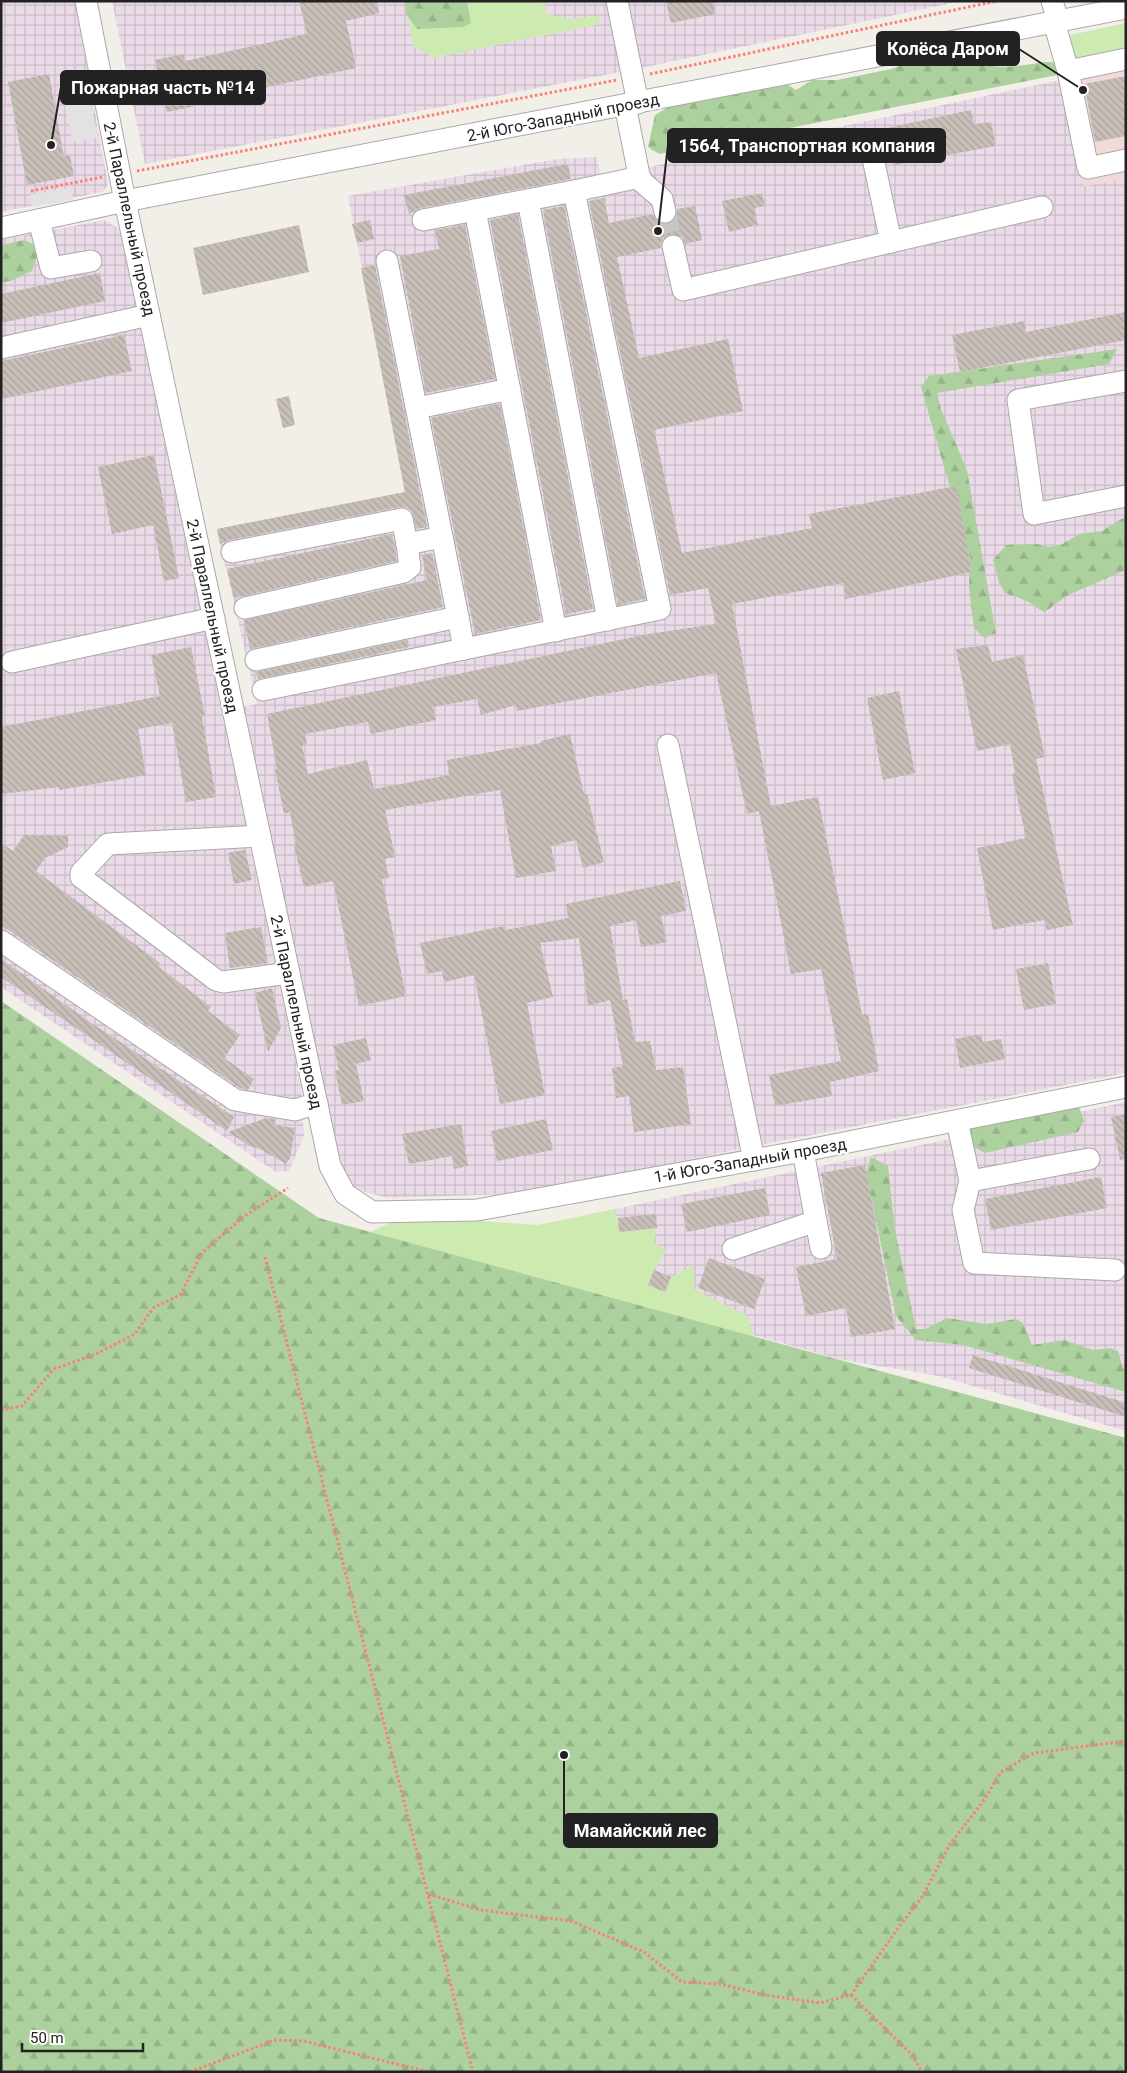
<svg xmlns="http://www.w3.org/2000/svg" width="1127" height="2073" viewBox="0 0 1127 2073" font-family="Roboto,sans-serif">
  <defs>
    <pattern id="industrial-grid" width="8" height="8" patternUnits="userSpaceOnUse" patternTransform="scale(1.25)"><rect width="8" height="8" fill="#ebdbe8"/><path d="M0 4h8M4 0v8" fill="none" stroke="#c9bcc7"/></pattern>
    <pattern id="forest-firs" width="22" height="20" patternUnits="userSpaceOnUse" patternTransform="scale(1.25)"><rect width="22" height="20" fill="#add19e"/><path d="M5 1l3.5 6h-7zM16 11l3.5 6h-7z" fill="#95b388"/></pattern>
    <pattern id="building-back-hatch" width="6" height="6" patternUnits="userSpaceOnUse" patternTransform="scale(1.25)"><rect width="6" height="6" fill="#c7bfb8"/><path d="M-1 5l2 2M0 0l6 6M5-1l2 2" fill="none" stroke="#aba49e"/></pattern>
  </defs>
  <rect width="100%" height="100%" fill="#f2efe9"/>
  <!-- commercial -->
  <path fill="#f2dad9" d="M1126,50V179L1084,187L1061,80Z"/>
  <!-- industrial -->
  <g fill="url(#industrial-grid)">
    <path d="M1,1H75L108,185L102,192L1,212Z"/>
    <path d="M112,1H962L631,70L145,164Z"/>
    <path d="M1061,80L1084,186L1126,179V1073L513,1194L388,1198L350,1188L340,1169L241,707L257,704L217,529L405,492L348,196L557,159L596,157L602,177Z"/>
    <path d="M104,220L118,228L121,236L301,1086L304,1136L289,1171L276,1172L1,987V240Z"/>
    <path d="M1126,1102V1431L939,1376L843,1360L551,1279L539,1225Z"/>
  </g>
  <!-- grass -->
  <g fill="#cdebb0">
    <path d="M405,1H533L534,4L545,2L546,14L569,19L599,16L600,24L434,58L413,46Z"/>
    <path d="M1126,23V50L1066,62L1063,40L1070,35Z"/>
    <path d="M615,1209L619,1232L657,1228L654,1242L666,1251L654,1270L648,1285L665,1292L671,1277L694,1265L695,1290L748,1316L754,1337L370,1232L390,1223L467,1220L539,1225Z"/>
  </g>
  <!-- forest -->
  <g fill="url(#forest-firs)">
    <path d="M405,1H467L471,23L463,27L417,29L406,14Z"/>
    <path d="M973,48L979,63C993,68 1009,67 1024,65C1036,64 1044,60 1056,63L1057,75L659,154L648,147L655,115L672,105L784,82L796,90L812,80H837L891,69L915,60L936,58L946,66Z"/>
    <path d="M24,240L35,245L38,253L32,271L11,281L1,282V245Z"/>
    <path d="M1117,349L1109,364L937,393L941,409L967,470L996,634L984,638L974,628L969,589L970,557L921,387L929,376Z"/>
    <path d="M1123,518L1126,519V570L1068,595L1045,612C1039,610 1037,607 1032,604C1023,599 1014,596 1005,593L999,582L993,560L1006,545L1036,544L1049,547L1061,545L1079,534L1102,531Z"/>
    <path d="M1,1001L319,1218L1126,1438V2072H1Z"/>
    <path d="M1074,1106L1080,1109L1084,1121L1078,1132L985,1153L968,1144L967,1131L978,1125Z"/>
    <path d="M871,1157L888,1166L895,1230L916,1329H925L947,1318L986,1324L1016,1319L1023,1323L1032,1345L1064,1340L1093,1350L1110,1348L1118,1351L1123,1368L1126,1369V1392L963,1345L916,1340L896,1316L866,1173Z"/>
  </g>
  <!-- parking -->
  <g fill="#e2e2e2">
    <path d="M85,80L98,137L73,142L60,85Z"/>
    <path d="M70,188L73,200L32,207L30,195Z"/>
  </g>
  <!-- building -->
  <g fill="url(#building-back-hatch)">
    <path d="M299,1H377L379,13L346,21L356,68L194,103L195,106L167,112L155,60L183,54L185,61L307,34Z"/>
    <path d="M666,1H713L715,14L671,23Z"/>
    <path d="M49,74L64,157L70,155L74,176L27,185L8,82Z"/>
    <path d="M1126,76V136L1095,142L1084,84Z"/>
    <path d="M971,110L974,124L991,122L996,146L894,165L887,128Z"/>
    <path d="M568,164L571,179L421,208L409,214L404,195Z"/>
    <path d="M762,193L765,206L754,208L758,225L729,232L722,201Z"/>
    <path d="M604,198L609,223L653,214L656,221L667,224L674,221L677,215V209L695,206L702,240L685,244L682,237L671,234L664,237L661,243V248L617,257L639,358L728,339L743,411L654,430L682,553L812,528L809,514L956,486L972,572L845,599L843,583L732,604L771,806L818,797L862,1014H868L879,1071L830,1082L832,1096L775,1106L769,1075L841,1061L821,969L791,974L759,811L747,814L716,673L517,711L516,705L481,715L477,699L433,707L436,720L371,734L368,722L305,734L307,744L302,745L308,774L367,760L374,789L449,775L447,760L541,743V741L570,734L584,794H587L604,862L583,868L576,840L551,846L556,871L516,878L500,790L385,810L395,857L385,859L389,878L382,879L406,996L359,1006L333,881L304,887L294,846H296L290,812L284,814L275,769H277L267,714L648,634L716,624L708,588L670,595L589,201Z"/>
    <path d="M564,206L645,599L618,605L543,210Z"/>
    <path d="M518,214L593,609L566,614L490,220Z"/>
    <path d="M370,220L374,239L357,243L352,224Z"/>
    <path d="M299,225L309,272L203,295L193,248Z"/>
    <path d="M465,225L495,379L426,393L400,256L439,249L435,230Z"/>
    <path d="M375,265L427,527L417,529L412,511L406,507H400L230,540L220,544L217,529L405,492L361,268Z"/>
    <path d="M100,273L105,301L1,323V294Z"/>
    <path d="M1126,312V340L960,372L952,335L1024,321L1026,332Z"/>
    <path d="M124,335L132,371L1,399V361Z"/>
    <path d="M289,396L295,425L283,428L276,399Z"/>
    <path d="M500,404L541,620L475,634L431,418Z"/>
    <path d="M154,455L179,578L164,581L153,525L112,534L98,467Z"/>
    <path d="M392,534L397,561L234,598L227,569Z"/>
    <path d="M432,553L443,607L250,649L244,620L427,580L422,555Z"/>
    <path d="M408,640L409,647L258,679L256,672Z"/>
    <path d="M988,645L992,662L1023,655L1045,757L1036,759L1073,925L1047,930L1044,920L993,930L977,848L1026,838L1012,774L1015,773L1010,744L977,751L956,649Z"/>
    <path d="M191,647L205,716L202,717L216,797L186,802L172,723L138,729L146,775L59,790V787L1,794V727L160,696L151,655Z"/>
    <path d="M899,691L915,773L883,780L867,698Z"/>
    <path d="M24,835L68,836V847L45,858L36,871L160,963L158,966L211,1007L208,1011L240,1035L224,1058L254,1079L248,1090L240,1088L1,925V843L13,851Z"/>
    <path d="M245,850L252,880L234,884L228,853Z"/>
    <path d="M680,881L686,911L661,916L667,942L641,947L636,920L610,926L623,1000L627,999L635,1042L650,1041L656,1070L683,1067L691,1124L634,1132L629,1096L616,1098L612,1068L623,1066L610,1000L588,1006L579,938L540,943L553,997L527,1003L545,1095L500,1104L474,975L444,982L442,971L427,974L420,943L504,926L505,930L568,918L566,904Z"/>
    <path d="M261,927L268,963L230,968L225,933Z"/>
    <path d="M1,959L90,1022L234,1117L227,1131L1,977Z"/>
    <path d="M1048,963L1056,1004L1024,1010L1016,969Z"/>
    <path d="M272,988L281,1028L268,1052L255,993Z"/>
    <path d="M981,1034L983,1042L1001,1039L1005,1059L960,1068L955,1039Z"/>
    <path d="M366,1038L371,1060L356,1064L364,1101L342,1105L335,1071L339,1070L333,1045Z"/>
    <path d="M1126,1114V1159L1120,1160L1111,1117Z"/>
    <path d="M266,1118L275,1119L274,1125L295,1128L290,1158L286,1164L260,1149L250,1146L228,1132Z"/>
    <path d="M546,1119L553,1150L497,1161L491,1131Z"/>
    <path d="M461,1124L468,1166L454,1169L452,1156L409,1164L402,1134Z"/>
    <path d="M865,1165L895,1329L851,1337L846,1308L806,1316L796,1267L837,1259L821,1173Z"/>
    <path d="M1101,1177L1107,1208L991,1230L985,1199Z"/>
    <path d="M765,1188L770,1215L687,1232L681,1204Z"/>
    <path d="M656,1214L657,1228L619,1232L618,1218Z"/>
    <path d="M709,1258L765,1279L754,1309L698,1288Z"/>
    <path d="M654,1270L671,1277L665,1292L648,1285Z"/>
    <path d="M973,1355L1126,1403V1417L969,1368Z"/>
  </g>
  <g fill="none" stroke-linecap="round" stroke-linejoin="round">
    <!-- minor-tunnel -->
    <path stroke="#c8c6c1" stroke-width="21" stroke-dasharray="21 11" stroke-linecap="butt" d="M665,212L673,246"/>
    <defs>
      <g id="minor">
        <path d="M86,1L125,201L330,1166L345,1194L372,1212L477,1210L803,1151L1126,1087"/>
        <path d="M617,1L638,103"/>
        <path d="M1052,1L1058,21"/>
        <path d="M1054,22L1068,71L1088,168L1126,160"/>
        <path d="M1068,71L1126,59"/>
        <path d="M625,105L640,180L662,199L665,212"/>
        <path d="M871,149L891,242"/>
        <path d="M528,200L608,620"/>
        <path d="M475,210L556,631"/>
        <path d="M39,220L51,268L91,261"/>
        <path d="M423,220L574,191L640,177"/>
        <path d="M1,228L125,201L1126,8"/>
        <path d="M673,246L683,290L1042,207"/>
        <path d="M387,261L458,617"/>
        <path d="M1,348L149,315"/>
        <path d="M1126,381L1018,400L1034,514L1126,496"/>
        <path d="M417,408L510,389"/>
        <path d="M232,552L402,519L407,544L442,537"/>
        <path d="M245,608L404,572L410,567L407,544"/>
        <path d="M256,660L458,617L464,649"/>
        <path d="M12,662L214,618"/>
        <path d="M263,690L660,609L574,191"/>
        <path d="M668,745L754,1160"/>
        <path d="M260,836L108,844L81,873V877L216,980L223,982L289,973"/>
        <path d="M1,941L235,1100L295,1110L317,1103"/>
        <path d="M957,1121L970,1181L1089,1159"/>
        <path d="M803,1151L821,1248"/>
        <path d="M970,1181L963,1210L974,1263L1115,1270"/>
        <path d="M733,1249L816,1221"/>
      </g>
    </defs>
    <!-- minor casing -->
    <use href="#minor" stroke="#a9a9a9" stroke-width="23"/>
    <!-- path -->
    <g stroke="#fa8072" stroke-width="3" stroke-dasharray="2.5 2.5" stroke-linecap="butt">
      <path d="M650,74L997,1"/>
      <path d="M137,171L617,80"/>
      <path d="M31,191L103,177"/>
      <path d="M265,1257L473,2072"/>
      <path d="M1,1410L22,1406L54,1369L96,1354L135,1334L153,1308L180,1295L202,1253L243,1217L288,1188"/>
      <path d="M428,1895L435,1896L480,1910L571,1921L644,1952L682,1982L720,1984L765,1995L820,2003L851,1995L896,1931L922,1897L950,1844L982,1803L1001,1772L1034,1753L1126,1741"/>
      <path d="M851,1995L912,2055L922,2072"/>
      <path d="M190,2072L275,2040L303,2041L429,2072"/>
    </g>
    <!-- minor -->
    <use href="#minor" stroke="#fff" stroke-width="21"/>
  </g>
  <g text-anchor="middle" stroke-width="4.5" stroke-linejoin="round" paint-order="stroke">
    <!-- street labels -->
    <g font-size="16" fill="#222" stroke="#fff">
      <text transform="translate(563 117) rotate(-11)" y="6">2-й Юго-Западный проезд</text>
      <text transform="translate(130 219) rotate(78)" y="6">2-й Параллельный проезд</text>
      <text transform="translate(213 616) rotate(78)" y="6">2-й Параллельный проезд</text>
      <text transform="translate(297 1012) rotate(78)" y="6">2-й Параллельный проезд</text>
      <text transform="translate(750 1160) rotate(-10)" y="6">1-й Юго-Западный проезд</text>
    </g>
  </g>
  <!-- callouts -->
  <path fill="none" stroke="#222" stroke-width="2" d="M1083 90L1019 49M51 145L61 87M658 231L668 145M564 1755L564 1831"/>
  <g fill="#222" stroke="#fff" stroke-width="2">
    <circle cx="1083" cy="90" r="5"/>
    <circle cx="51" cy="145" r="5"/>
    <circle cx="658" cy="231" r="5"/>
    <circle cx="564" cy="1755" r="5"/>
  </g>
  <g fill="#222" stroke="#222" stroke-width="2">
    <rect x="877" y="32" width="142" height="33" rx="5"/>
    <rect x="61" y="71" width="204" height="33" rx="5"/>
    <rect x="668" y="129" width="277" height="33" rx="5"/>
    <rect x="564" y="1814" width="153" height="33" rx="5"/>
  </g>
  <g font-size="18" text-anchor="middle" font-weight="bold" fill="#fff">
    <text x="948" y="55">Колёса Даром</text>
    <text x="163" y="94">Пожарная часть №14</text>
    <text x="807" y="152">1564, Транспортная компания</text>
    <text x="640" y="1837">Мамайский лес</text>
  </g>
  <!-- border -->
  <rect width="1127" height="2073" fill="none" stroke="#222222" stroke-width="5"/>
  <!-- scale -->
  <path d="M22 2043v8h121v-8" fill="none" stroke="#222222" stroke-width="2.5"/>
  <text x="30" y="2043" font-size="15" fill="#222222" stroke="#ffffff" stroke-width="4" paint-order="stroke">50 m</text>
</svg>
